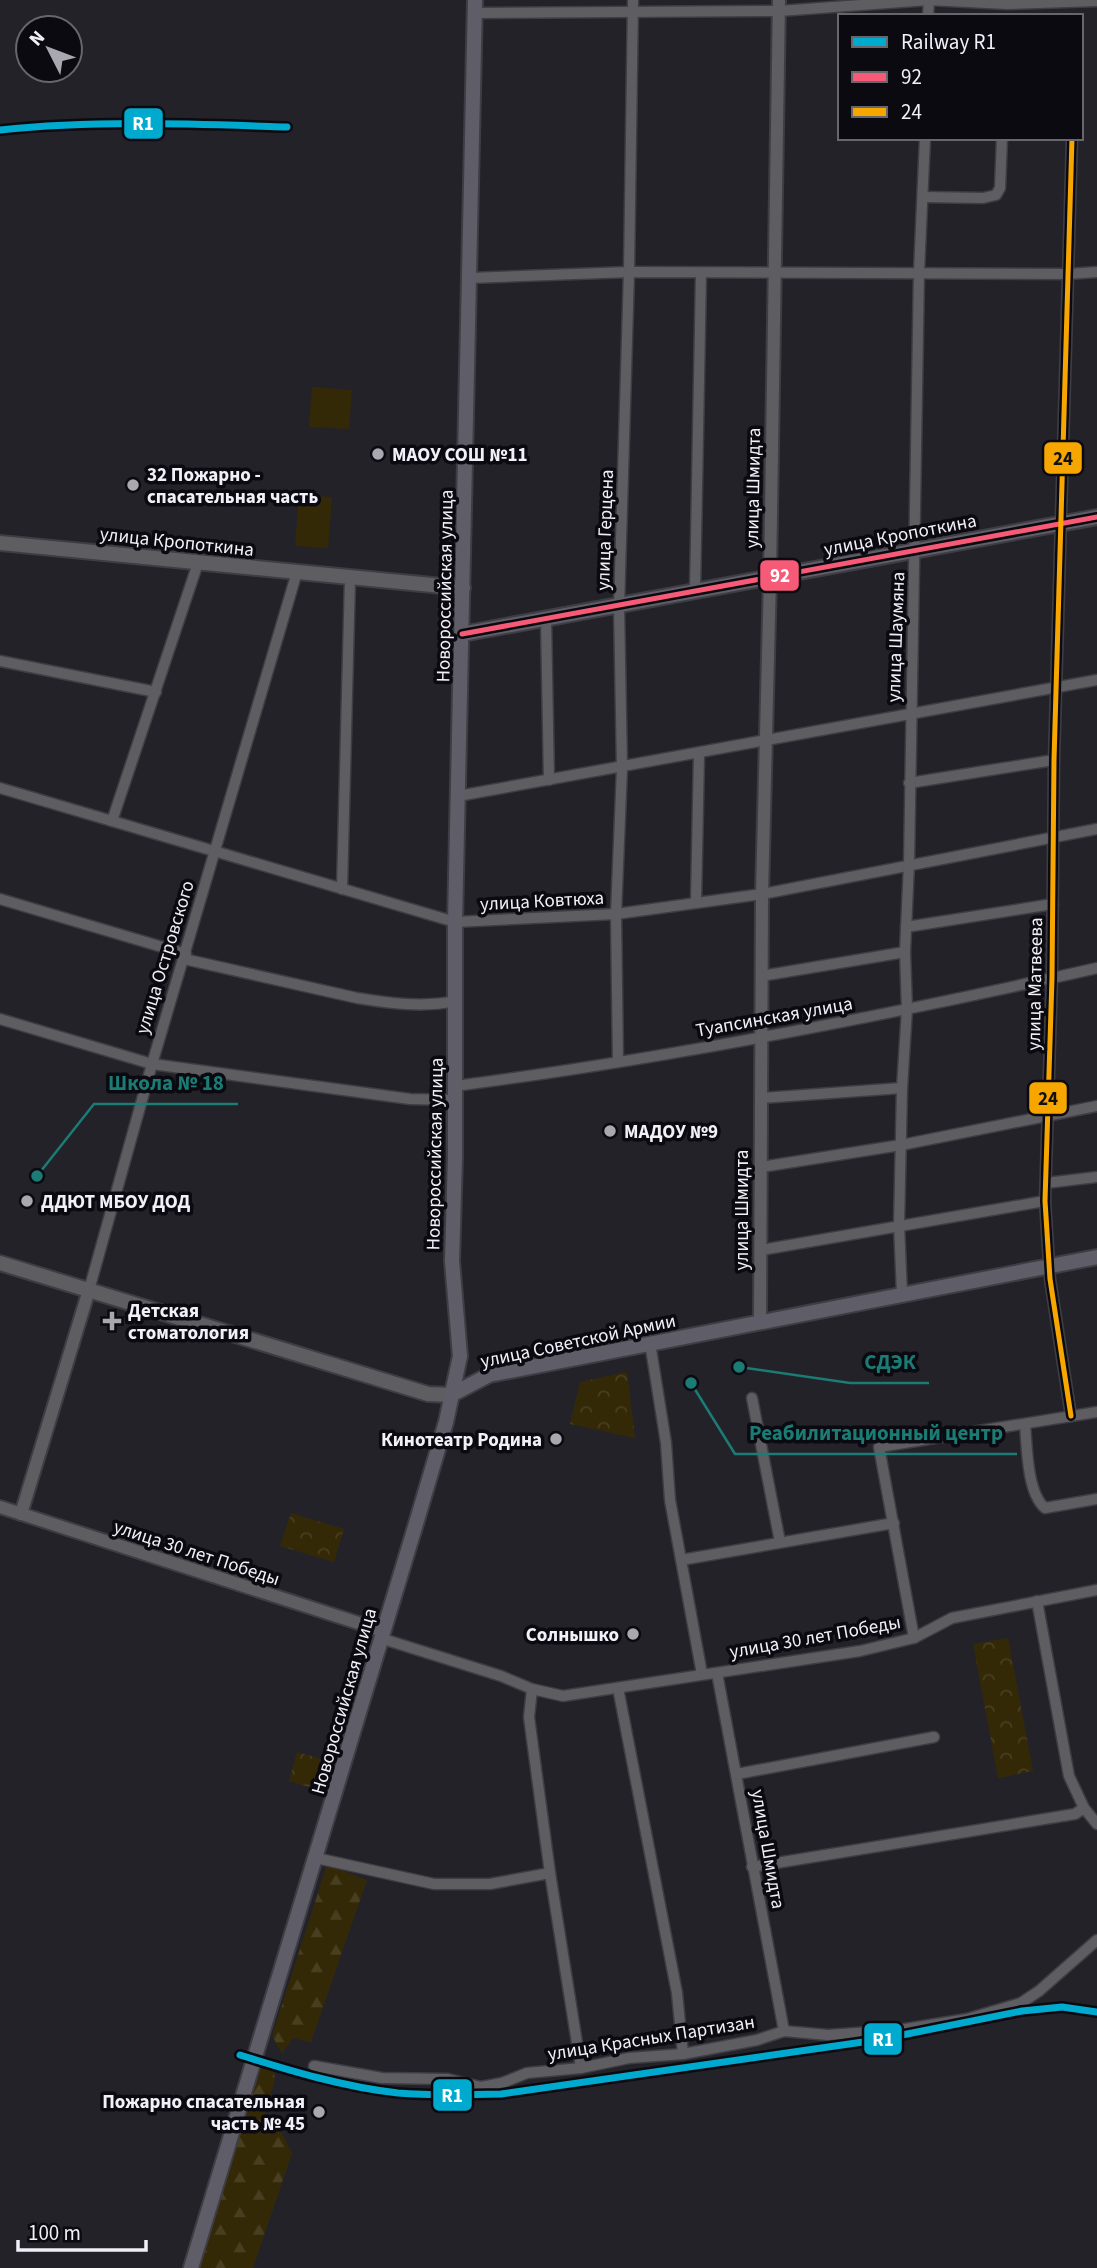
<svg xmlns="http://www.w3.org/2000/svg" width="1097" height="2268" viewBox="0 0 1097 2268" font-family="'Source Sans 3',sans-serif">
  <defs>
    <pattern id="forest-firs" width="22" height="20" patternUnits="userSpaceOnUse" patternTransform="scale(1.75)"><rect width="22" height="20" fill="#342907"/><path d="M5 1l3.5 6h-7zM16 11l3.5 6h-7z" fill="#483e20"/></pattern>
    <pattern id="park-crowns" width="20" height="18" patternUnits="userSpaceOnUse" patternTransform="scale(1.75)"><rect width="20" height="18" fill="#342907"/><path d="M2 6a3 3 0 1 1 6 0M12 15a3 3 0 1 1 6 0" fill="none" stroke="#483e20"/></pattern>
  </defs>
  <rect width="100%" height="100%" fill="#232229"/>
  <!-- forest -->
  <g fill="url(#forest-firs)">
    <path d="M327,1865L367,1880L311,2042L293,2038L282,2053L272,2036Z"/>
    <path d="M264,2066L274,2071L275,2080L261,2126L282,2133L292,2153L253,2268H197L256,2074Z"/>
  </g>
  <!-- park -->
  <g fill="url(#park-crowns)">
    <path d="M627,1372L635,1438L570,1424L580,1382Z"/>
    <path d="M291,1513L344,1529L334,1562L280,1546Z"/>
    <path d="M1008,1638L1033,1771L998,1778L973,1644Z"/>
    <path d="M297,1752L321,1759L312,1788L289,1781Z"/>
  </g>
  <!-- pitch -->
  <g fill="#342907">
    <path d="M312,387L352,390L349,429L309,427Z"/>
    <path d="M299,495L332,497L328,548L295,546Z"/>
  </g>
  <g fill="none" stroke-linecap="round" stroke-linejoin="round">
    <defs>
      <g id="minor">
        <path d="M475,13L779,11L929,0L1007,4L1097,1"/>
        <path d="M928,16L929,0"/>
        <path d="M923,197L983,198L996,195L1000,188L1002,138"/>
        <path d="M470,278L629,272L1068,274L1097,272"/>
        <path d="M695,592L701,273"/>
        <path d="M546,619L549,780"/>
        <path d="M0,661L156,692"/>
        <path d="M909,783L1054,760"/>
        <path d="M0,788L455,922L616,914L762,894L1097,829"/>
        <path d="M458,796L1097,680"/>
        <path d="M112,821L198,563"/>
        <path d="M342,889L350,578"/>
        <path d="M0,899L186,954"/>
        <path d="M696,903L699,754"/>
        <path d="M906,927L1053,904"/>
        <path d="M184,959L357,998C388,1003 423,1008 455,1001"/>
        <path d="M761,976L905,952"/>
        <path d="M0,1019L152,1064L410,1099L454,1100"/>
        <path d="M618,1062L616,914L622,768L619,607L629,272L633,0"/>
        <path d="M455,1086C670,1058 885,1016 1097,968"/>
        <path d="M761,1098L902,1088"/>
        <path d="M761,1167L901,1145L1097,1106"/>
        <path d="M1046,1183L1097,1177"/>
        <path d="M761,1250L1045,1201"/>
        <path d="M89,1290L152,1064L297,572"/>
        <path d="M902,1294L899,1225L902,1088L907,1009L905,952L909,864L919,272L925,138"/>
        <path d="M650,1343L666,1443L670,1500L702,1674"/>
        <path d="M752,1398L780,1542"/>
        <path d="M1071,1416L1050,1279L1045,1201L1052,978L1054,760L1072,138"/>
        <path d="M1025,1424C1027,1447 1027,1493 1045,1508L1097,1499"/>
        <path d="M681,1560L894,1523"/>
        <path d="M1037,1601L1069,1776L1084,1808L1097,1824"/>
        <path d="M380,1638L501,1676L532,1689L563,1696L860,1651L914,1638L952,1618L1097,1590"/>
        <path d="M914,1638L879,1447L1097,1412"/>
        <path d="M717,1673L784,2031"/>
        <path d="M618,1688L677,1993L683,2054"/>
        <path d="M532,1689L529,1717L550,1873L581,2068"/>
        <path d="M737,1774L934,1737"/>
        <path d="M316,1858L434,1884H490L550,1873"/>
        <path d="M752,1867L1075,1814L1084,1808"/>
        <path d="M314,2066L382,2078L448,2079L481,2087L502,2083L527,2073L581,2068L629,2058L683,2054L757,2040L784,2031L828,2035L899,2030L967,2019L1021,2003L1039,1991L1097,1940"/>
      </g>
      <g id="tertiary">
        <path d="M760,1322L762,894L770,577L779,0"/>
        <path d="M0,1507L383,1631"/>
        <path d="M21,1514L89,1290"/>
      </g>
      <g id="secondary">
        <path d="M0,543L463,588"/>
        <path d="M0,1263L428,1394L451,1395"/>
      </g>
      <g id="primary">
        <path d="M462,634L1097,517"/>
        <path d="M451,1395L489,1375L1097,1257"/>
        <path d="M191,2268L415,1527L446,1422L460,1356L452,1261L455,1157V922L475,0"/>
      </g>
    </defs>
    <!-- minor casing -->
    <use href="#minor" stroke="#3e3d43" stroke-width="13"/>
    <!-- tertiary casing -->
    <use href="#tertiary" stroke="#3e3d43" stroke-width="16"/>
    <!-- secondary casing -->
    <use href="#secondary" stroke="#3e3d43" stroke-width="18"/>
    <!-- primary casing -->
    <use href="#primary" stroke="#3e3d43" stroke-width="18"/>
    <!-- minor -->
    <use href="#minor" stroke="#5e5d62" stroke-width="10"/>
    <!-- tertiary -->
    <use href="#tertiary" stroke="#5e5d62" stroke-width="12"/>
    <!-- secondary -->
    <use href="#secondary" stroke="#5e5d62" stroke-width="14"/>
    <!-- primary -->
    <use href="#primary" stroke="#5f5e68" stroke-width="14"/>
    <defs>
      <path id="bus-1" d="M462,634L1097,517"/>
      <path id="bus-2" d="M1071,1416L1050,1279L1045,1201L1052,978L1054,760L1072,138"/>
    </defs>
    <!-- bus-1 casing -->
    <use href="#bus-1" stroke="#0b0a10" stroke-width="10"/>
    <!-- bus-2 casing -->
    <use href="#bus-2" stroke="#0b0a10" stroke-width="10"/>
    <!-- bus-1 -->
    <use href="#bus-1" stroke="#f75a77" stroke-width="5"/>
    <!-- bus-2 -->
    <use href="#bus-2" stroke="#f7a600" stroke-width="5"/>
    <defs>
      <g id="rail-1">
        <path d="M0,130C95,120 192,124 287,127"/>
        <path d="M240,2055C291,2071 344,2087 398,2093C433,2096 467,2095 501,2094L877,2040L1022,2011L1062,2007L1097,2012"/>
      </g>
    </defs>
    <!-- rail-1 casing -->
    <use href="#rail-1" stroke="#0b0a10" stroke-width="12"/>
    <!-- rail-1 -->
    <use href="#rail-1" stroke="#00a9ce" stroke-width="7"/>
  </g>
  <!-- markers -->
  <g fill="#a9a8b0" stroke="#0b0a10" stroke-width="2.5">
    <circle cx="378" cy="454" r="7"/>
    <circle cx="133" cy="485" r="7"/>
    <circle cx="610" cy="1131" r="7"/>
    <circle cx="27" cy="1201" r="7"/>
    <path d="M108.5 1310.5h7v7h7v7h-7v7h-7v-7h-7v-7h7z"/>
    <circle cx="556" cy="1439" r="7"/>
    <circle cx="633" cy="1634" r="7"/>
    <circle cx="319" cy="2112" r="7"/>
  </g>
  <g text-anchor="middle" stroke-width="7" stroke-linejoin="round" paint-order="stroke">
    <!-- poi labels -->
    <g font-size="19" font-weight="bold" fill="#f1f0f9" stroke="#0b0a10" text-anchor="start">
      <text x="392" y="461">МАОУ СОШ №11</text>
      <text x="147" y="481">32 Пожарно -<tspan x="147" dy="22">спасательная часть</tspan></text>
      <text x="624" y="1138">МАДОУ №9</text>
      <text x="41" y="1208">ДДЮТ МБОУ ДОД</text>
      <text x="128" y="1317">Детская<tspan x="128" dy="22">стоматология</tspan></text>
      <text x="542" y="1446" text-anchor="end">Кинотеатр Родина</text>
      <text x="619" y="1641" text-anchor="end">Солнышко</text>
      <text x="305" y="2108" text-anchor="end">Пожарно спасательная<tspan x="305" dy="22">часть № 45</tspan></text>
    </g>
    <!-- street labels -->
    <g font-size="19" fill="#f1f0f9" stroke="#0b0a10">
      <text transform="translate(752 488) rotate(-89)" y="7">улица Шмидта</text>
      <text transform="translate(604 530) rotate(-88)" y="7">улица Герцена</text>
      <text transform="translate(900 534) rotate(-11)" y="7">улица Кропоткина</text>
      <text transform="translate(177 541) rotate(6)" y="7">улица Кропоткина</text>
      <text transform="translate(444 586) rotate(-89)" y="7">Новороссийская улица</text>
      <text transform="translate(895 637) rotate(-88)" y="7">улица Шаумяна</text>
      <text transform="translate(542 900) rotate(-3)" y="7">улица Ковтюха</text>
      <text transform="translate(164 957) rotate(-73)" y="7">улица Островского</text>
      <text transform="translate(1034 984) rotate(-89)" y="7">улица Матвеева</text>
      <text transform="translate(774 1016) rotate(-10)" y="7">Туапсинская улица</text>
      <text transform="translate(434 1154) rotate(-89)" y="7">Новороссийская улица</text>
      <text transform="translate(741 1210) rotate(-90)" y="7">улица Шмидта</text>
      <text transform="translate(578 1340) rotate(-12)" y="7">улица Советской Армии</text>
      <text transform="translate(197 1552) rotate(18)" y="7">улица 30 лет Победы</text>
      <text transform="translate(815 1636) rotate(-10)" y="7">улица 30 лет Победы</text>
      <text transform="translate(343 1701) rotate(-74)" y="7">Новороссийская улица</text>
      <text transform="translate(769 1849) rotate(80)" y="7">улица Шмидта</text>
      <text transform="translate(651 2037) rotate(-9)" y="7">улица Красных Партизан</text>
    </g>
  </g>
  <!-- callouts -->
  <path fill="none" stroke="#1a7c75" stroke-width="2.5" d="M37 1176L94 1104H238M739 1367L850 1383H929M691 1383L735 1454H1017"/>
  <g fill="#1a7c75" stroke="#0b0a10" stroke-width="2.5">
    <circle cx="37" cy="1176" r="7"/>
    <circle cx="739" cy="1367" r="7"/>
    <circle cx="691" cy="1383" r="7"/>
  </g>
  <g font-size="21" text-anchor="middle" font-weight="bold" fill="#1a7c75" stroke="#0b0a10" stroke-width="7" stroke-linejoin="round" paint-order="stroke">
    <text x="166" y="1090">Школа № 18</text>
    <text x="890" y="1369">СДЭК</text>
    <text x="876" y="1440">Реабилитационный центр</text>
  </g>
  <g stroke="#0b0a10" stroke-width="2.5">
    <rect x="123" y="107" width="41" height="33" rx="7" fill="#00a9ce"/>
    <rect x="1043" y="441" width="40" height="34" rx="7" fill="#f7a600"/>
    <rect x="759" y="559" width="41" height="33" rx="7" fill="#f75a77"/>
    <rect x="1028" y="1081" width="40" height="34" rx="7" fill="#f7a600"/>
    <rect x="863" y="2022" width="40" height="34" rx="7" fill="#00a9ce"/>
    <rect x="432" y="2078" width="41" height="34" rx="7" fill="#00a9ce"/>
  </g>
  <g font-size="19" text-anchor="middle" font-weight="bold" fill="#fff">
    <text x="143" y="130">R1</text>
    <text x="780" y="582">92</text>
    <text x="883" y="2046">R1</text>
    <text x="452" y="2102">R1</text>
  </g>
  <g font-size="19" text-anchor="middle" font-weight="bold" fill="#111">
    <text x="1063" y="465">24</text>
    <text x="1048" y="1105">24</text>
  </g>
  <!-- legend -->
  <rect x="838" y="14" width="245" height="126" fill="#0b0a10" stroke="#67666d" stroke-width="2"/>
  <rect x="852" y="37" width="35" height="10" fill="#00a9ce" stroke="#67666d" stroke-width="2"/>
  <text x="901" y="49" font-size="21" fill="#f1f0f9">Railway R1</text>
  <rect x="852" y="72" width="35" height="10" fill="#f75a77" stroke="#67666d" stroke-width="2"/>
  <text x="901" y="84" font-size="21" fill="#f1f0f9">92</text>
  <rect x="852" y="107" width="35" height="10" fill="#f7a600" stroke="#67666d" stroke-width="2"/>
  <text x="901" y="119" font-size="21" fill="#f1f0f9">24</text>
  <!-- north arrow -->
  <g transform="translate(49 49) rotate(312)"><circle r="33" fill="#0b0a10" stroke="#67666d" stroke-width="2"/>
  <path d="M0-5L12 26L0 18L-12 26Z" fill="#a9a8b0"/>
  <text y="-10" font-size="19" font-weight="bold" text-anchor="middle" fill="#f1f0f9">N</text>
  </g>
  <!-- scale -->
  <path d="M18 2240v10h128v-10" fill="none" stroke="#f1f0f9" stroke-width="3.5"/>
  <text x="28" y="2240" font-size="21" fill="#f1f0f9" stroke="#0b0a10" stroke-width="5" paint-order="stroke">100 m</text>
</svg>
